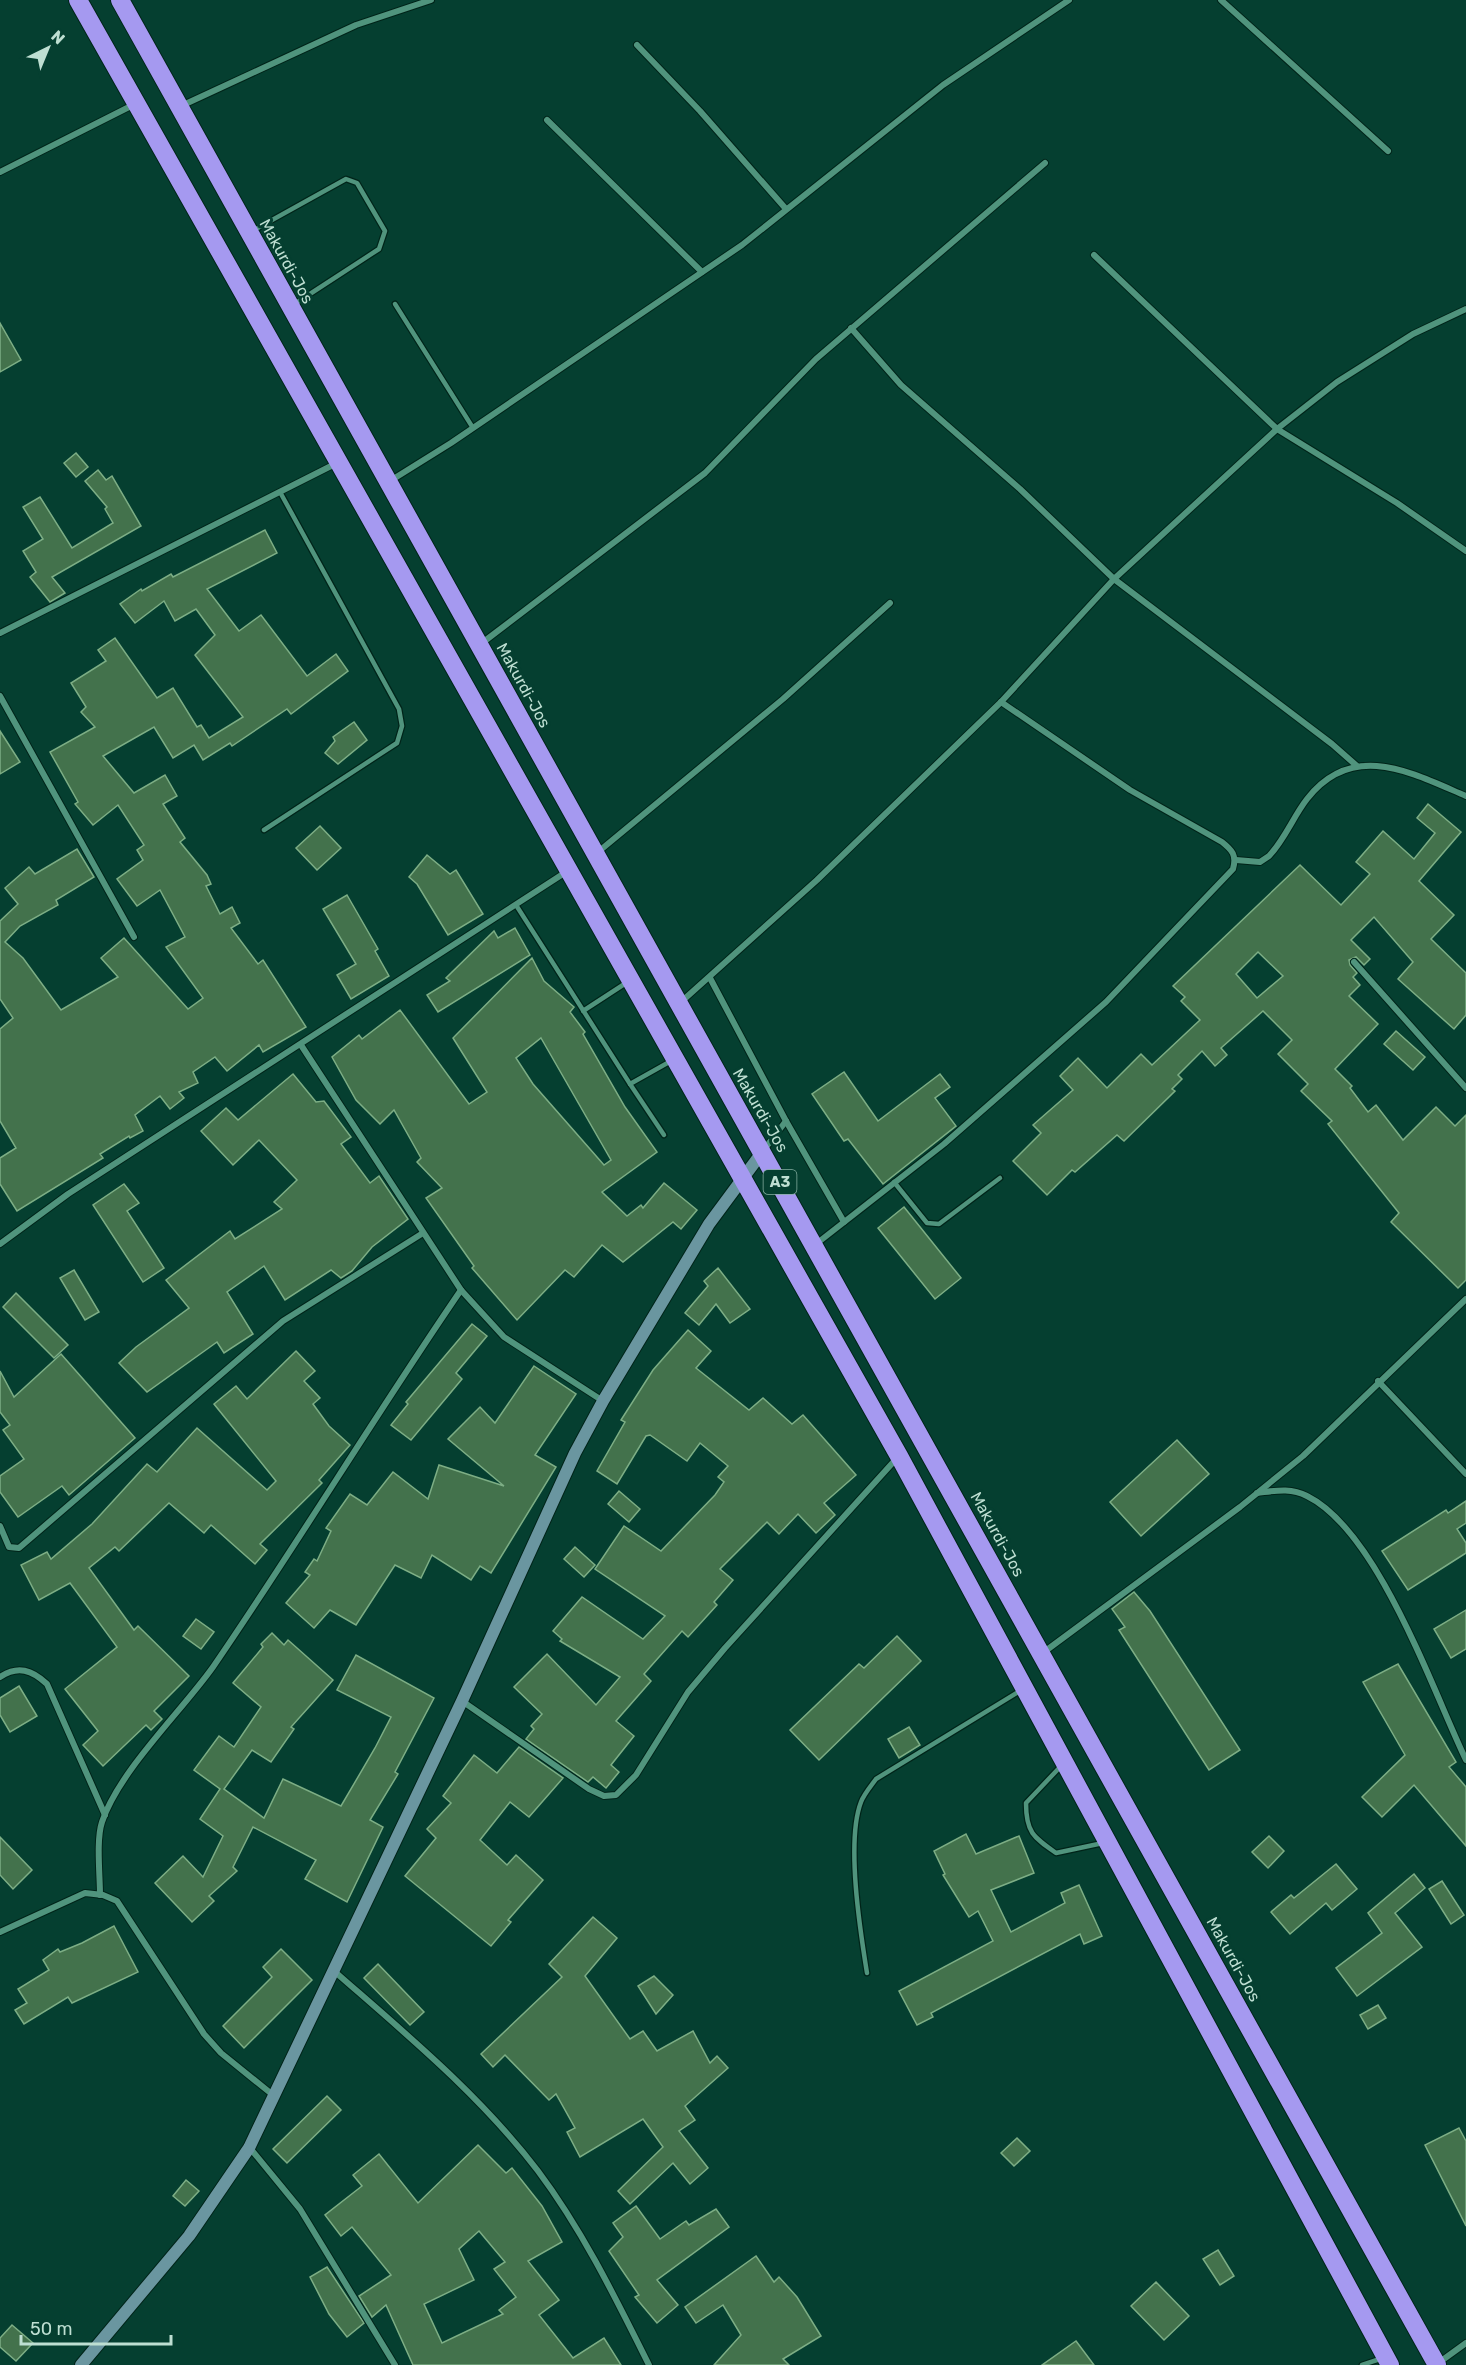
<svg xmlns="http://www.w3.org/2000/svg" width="1466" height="2365" viewBox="0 0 1466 2365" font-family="Rubik,sans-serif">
  <rect width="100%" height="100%" fill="#053f30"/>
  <!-- building -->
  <g fill="#43724c" stroke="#7dae85" stroke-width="1.5" fill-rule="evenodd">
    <path d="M0,323L21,360L0,372Z"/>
    <path d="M76,453L88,467L76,477L64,463Z"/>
    <path d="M98,470L106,480L112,476L141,526L52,577L65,593L50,602L30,577L36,572L23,551L43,539L23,507L40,497L72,548L113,523L105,509L107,507L85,481Z"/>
    <path d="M265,530L277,553L207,589L239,631L261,615L307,676L336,654L348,671L291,714L287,709L232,746L230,743L203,760L194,745L173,758L154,727L103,756L134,793L165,775L177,796L163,804L185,838L180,842L207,875L211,884L206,886L220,914L232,907L240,923L231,928L258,964L263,960L306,1027L263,1052L259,1045L227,1071L215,1057L193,1072L198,1083L179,1092L184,1098L170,1109L160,1096L135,1115L143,1131L130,1138L129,1136L100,1154L103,1158L17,1211L0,1184V1158L16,1148L0,1121V1029L13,1018L0,999V921L18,904L5,888L29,867L35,874L77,849L94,877L56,900L58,905L20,926L5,942L23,958L61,1010L118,977L101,958L124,938L188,1009L203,998L166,947L185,937L160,890L137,906L117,879L143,860L137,850L144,845L118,805L93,825L75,804L78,802L50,752L95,727L81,712L86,707L71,683L106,661L98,650L115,638L157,698L173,688L197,727L201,725L209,738L243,717L195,655L215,635L196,609L175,621L164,601L135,623L120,604L141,589L142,591L171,574L173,577Z"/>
    <path d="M354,722L367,740L338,764L325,753L335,741L333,737Z"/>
    <path d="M0,731L20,762L0,774Z"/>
    <path d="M1428,804L1461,832L1419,881L1454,915L1431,939L1466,973V1015L1454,1029L1398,979L1413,962L1374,917L1351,940L1370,959L1364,965L1356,957L1349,960L1350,965L1357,973L1353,977L1360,985L1349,996L1378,1024L1335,1069L1352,1086L1350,1088L1368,1112L1376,1105L1403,1140L1436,1107L1455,1126L1466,1115V1280L1458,1288L1391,1222L1399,1213L1328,1124L1332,1121L1301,1091L1308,1084L1278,1054L1292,1040L1263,1011L1221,1048L1227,1055L1215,1066L1202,1051L1178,1075L1182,1079L1172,1089L1175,1091L1124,1141L1117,1135L1075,1172L1072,1170L1047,1195L1013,1161L1041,1133L1033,1125L1073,1090L1060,1076L1078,1058L1107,1088L1141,1054L1152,1065L1200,1020L1181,1001L1185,997L1173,986L1300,865L1341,905L1370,874L1356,862L1383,831L1414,859L1435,833L1417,818ZM1258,952L1283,976L1257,998L1236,974Z"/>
    <path d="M320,826L341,848L317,870L296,848Z"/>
    <path d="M427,855L450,874L456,870L483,914L448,935L417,884L409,877Z"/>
    <path d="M347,895L378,949L375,951L389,976L351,999L337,975L356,964L323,909Z"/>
    <path d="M515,928L530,955L438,1012L427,995L450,981L446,978L494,931L498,938Z"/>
    <path d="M532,958L544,981L574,1007L570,1012L585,1032L583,1034L625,1107L657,1152L602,1192L627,1216L641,1205L643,1208L664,1183L697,1210L681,1229L673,1222L623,1262L602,1245L574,1277L565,1270L517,1320L472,1268L474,1266L426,1198L442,1188L417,1162L421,1158L394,1110L380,1124L356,1100L332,1057L359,1035L362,1039L400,1010L469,1104L487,1092L453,1038ZM541,1038L611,1160L604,1165L533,1084L516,1058Z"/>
    <path d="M1396,1031L1425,1057L1413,1070L1384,1044Z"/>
    <path d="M844,1072L878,1121L940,1074L950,1087L935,1098L956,1126L883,1184L848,1139L844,1141L812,1094Z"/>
    <path d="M293,1074L316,1102L324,1101L351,1137L341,1144L370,1183L379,1176L408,1219L372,1247L352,1271L341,1278L331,1270L285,1300L264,1266L227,1292L253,1334L224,1353L217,1342L147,1392L119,1363L136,1347L189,1308L166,1280L230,1231L235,1239L282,1209L274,1202L297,1180L259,1140L233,1165L201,1131L226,1108L238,1120Z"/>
    <path d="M124,1184L139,1203L127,1211L164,1268L143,1282L93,1205Z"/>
    <path d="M904,1207L961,1278L935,1299L878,1228Z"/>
    <path d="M718,1268L750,1309L730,1323L716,1304L699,1325L685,1313L708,1286L704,1281Z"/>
    <path d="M74,1270L99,1312L85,1320L60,1278Z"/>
    <path d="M16,1293L68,1345L54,1358L3,1307Z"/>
    <path d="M472,1324L487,1336L456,1373L462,1379L411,1440L391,1425L408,1404L406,1402Z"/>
    <path d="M688,1330L711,1351L696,1368L749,1410L763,1398L792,1424L803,1415L856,1475L824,1503L835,1515L816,1533L798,1514L779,1534L767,1522L720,1569L733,1580L714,1602L717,1605L688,1637L682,1631L644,1674L651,1681L616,1721L634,1736L611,1765L619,1772L606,1788L593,1777L588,1782L526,1739L534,1729L531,1726L542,1714L514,1687L547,1654L596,1705L620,1677L560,1641L562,1639L553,1631L582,1597L643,1639L665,1616L595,1569L624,1526L661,1551L715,1495L724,1482L718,1477L728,1466L700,1443L687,1461L650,1435L646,1436L617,1484L597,1471L625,1422L621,1420L653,1370Z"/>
    <path d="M296,1351L315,1371L304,1381L320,1398L313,1404L329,1426L350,1445L319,1480L322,1483L260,1544L267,1550L255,1564L211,1525L204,1533L169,1503L119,1551L115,1547L89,1568L134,1630L138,1626L189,1676L154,1711L162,1719L151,1730L146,1725L103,1766L83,1745L98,1731L65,1689L117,1647L70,1583L39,1600L21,1565L47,1552L51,1559L92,1524L147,1464L157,1472L197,1428L267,1490L276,1481L214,1404L236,1386L247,1399Z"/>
    <path d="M61,1354L135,1438L69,1495L62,1486L18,1517L0,1492V1476L24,1459L3,1430L10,1425L0,1412V1371L14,1397Z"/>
    <path d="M534,1366L576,1394L535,1455L556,1467L491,1573L480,1566L471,1580L432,1555L421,1578L395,1565L356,1625L330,1610L314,1628L286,1603L310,1575L305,1572L314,1559L317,1561L331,1531L326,1528L350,1494L367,1505L393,1472L428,1499L439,1465L504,1486L448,1439L480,1407L495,1423Z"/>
    <path d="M1177,1440L1209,1474L1141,1536L1110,1502Z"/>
    <path d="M619,1491L640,1509L629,1522L608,1504Z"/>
    <path d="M1466,1501V1523L1457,1529L1466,1543V1553L1408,1590L1382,1551L1446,1510L1448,1513Z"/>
    <path d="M575,1547L595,1565L584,1577L564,1559Z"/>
    <path d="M1134,1592L1150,1611L1240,1750L1209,1770L1119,1630L1125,1627L1112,1609Z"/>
    <path d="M1466,1610V1649L1451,1658L1434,1629Z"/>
    <path d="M196,1619L214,1632L201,1649L183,1636Z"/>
    <path d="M272,1633L284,1645L288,1640L333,1680L291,1727L294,1729L271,1762L252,1750L224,1789L264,1818L283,1779L341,1806L375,1748L391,1717L337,1690L356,1655L434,1698L395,1772L398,1774L370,1820L383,1827L347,1902L305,1879L316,1860L253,1827L233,1867L237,1871L209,1896L214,1901L192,1922L155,1883L183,1856L203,1877L223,1836L200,1819L220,1789L194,1770L219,1736L234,1747L261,1707L233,1683L263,1647L261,1644Z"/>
    <path d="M897,1636L921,1661L819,1760L790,1730L859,1664L864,1668Z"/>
    <path d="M1398,1664L1456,1762L1449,1767L1466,1787V1846L1414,1785L1382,1817L1362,1797L1405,1755L1363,1682Z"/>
    <path d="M19,1686L37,1716L10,1732L0,1715V1698Z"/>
    <path d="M909,1727L920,1745L899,1758L888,1739Z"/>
    <path d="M519,1747L563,1778L529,1817L510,1802L480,1840L507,1865L516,1855L543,1880L508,1920L511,1922L491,1946L405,1876L436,1838L427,1829L451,1803L443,1796L474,1755L497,1773Z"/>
    <path d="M966,1834L976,1854L1019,1836L1034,1873L991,1890L1011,1932L1065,1903L1061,1893L1079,1885L1102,1936L1084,1944L1080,1934L931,2013L933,2017L917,2025L899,1991L993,1941L978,1911L969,1917L943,1875L945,1874L934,1851Z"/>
    <path d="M1269,1836L1284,1851L1268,1868L1252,1852Z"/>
    <path d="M0,1837L32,1870L13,1889L0,1875Z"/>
    <path d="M1336,1864L1357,1889L1332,1910L1326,1903L1290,1934L1271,1912L1291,1895L1294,1898Z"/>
    <path d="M1414,1874L1425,1888L1395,1913L1422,1947L1357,1996L1336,1968L1382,1933L1368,1913Z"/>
    <path d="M1442,1881L1464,1915L1451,1924L1429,1889Z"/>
    <path d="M593,1917L617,1938L585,1976L630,2039L643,2031L657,2051L693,2031L710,2063L717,2056L728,2068L685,2106L695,2120L679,2131L708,2168L690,2184L673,2163L630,2204L618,2191L663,2147L643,2119L580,2157L567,2132L575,2128L556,2094L549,2100L505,2055L493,2067L481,2054L562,1977L549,1964Z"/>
    <path d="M114,1926L138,1972L72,2003L68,1997L24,2024L15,2010L27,2003L18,1989L49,1970L43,1960L58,1949L60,1952L82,1943Z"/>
    <path d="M281,1949L312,1980L244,2048L223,2026L272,1977L263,1967Z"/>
    <path d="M378,1964L424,2012L410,2025L364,1978Z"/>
    <path d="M654,1976L673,1995L656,2014L638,1986Z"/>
    <path d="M1378,2005L1386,2018L1368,2029L1360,2015Z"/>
    <path d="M327,2096L341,2110L287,2163L273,2149Z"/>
    <path d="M1459,2128L1466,2141V2226L1425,2145Z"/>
    <path d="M1017,2138L1030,2151L1014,2166L1001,2153Z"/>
    <path d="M478,2145L506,2173L512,2168L542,2206L562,2242L528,2261L559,2300L539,2315L573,2358L604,2338L621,2365H413L386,2305L372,2317L359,2296L391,2275L352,2227L341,2236L325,2215L362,2186L353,2175L379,2154L418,2203ZM479,2231L505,2262L494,2269L516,2297L499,2310L503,2314L442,2343L424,2304L474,2280L459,2249Z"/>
    <path d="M186,2180L199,2191L185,2206L173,2196Z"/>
    <path d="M636,2206L660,2239L686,2221L689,2225L716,2209L729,2227L657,2280L678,2305L657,2323L635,2297L639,2295L609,2251L623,2237L613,2223Z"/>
    <path d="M1218,2250L1234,2276L1220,2285L1203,2259Z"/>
    <path d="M756,2256L774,2282L779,2277L797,2297L821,2336L783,2359L789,2365H714L741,2335L723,2305L696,2323L685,2307Z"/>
    <path d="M327,2267L364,2323L347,2337L329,2314L310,2277Z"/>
    <path d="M1156,2282L1189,2316L1164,2340L1131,2306Z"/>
    <path d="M12,2325L33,2343L16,2361L0,2347V2338Z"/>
    <path d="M1076,2341L1094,2365H1042Z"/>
  </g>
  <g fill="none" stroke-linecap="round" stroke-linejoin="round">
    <defs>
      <g id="lane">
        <path d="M254,230L346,179L357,183L385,231L379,249L293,305"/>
        <path d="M395,304L473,428"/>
        <path d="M264,830L397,743L402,726L399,709L280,492"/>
        <path d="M516,905L630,1084L671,1061"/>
        <path d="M583,1011L626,983"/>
        <path d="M630,1084L664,1135"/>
        <path d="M894,1182L927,1223L939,1224L1000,1178"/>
        <path d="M1061,1766L1026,1803C1026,1832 1033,1837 1056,1853L1103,1843"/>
        <path d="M867,1973C860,1930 846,1841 861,1802C864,1794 871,1786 876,1779L1020,1691"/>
        <path d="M1362,2365L1380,2359"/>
      </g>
      <g id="street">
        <path d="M1221,0L1388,151"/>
        <path d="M637,45L700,111L786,209"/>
        <path d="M181,106L356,25L431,0"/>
        <path d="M547,120L702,272"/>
        <path d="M0,172L135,104"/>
        <path d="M1094,255L1277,429L1397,503L1466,551"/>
        <path d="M851,328L901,385L1020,489L1114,579L1332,744L1357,766"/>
        <path d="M390,481L451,443L742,245L943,85L1069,0"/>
        <path d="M0,633L335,464"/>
        <path d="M482,643L705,473L816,359L1045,163"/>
        <path d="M0,696L134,937"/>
        <path d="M598,852L783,699L890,603"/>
        <path d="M1236,860L1260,862L1269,856C1285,839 1293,817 1307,799C1353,740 1412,773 1466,796"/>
        <path d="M1354,962L1466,1088"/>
        <path d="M710,978L786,1121L844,1222"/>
        <path d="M681,1002L817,880L1001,702L1114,579L1277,429L1337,382L1413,334L1466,309"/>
        <path d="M301,1045L461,1290L504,1337L603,1401"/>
        <path d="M763,1151L786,1121"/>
        <path d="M0,1244L68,1194L566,872"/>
        <path d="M816,1244L944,1144L1106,1002L1233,869C1237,855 1232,850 1222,842L1130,790L1001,702"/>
        <path d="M1378,1381L1466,1474"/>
        <path d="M1257,1493C1274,1491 1290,1487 1307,1496C1378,1531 1432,1689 1466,1760"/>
        <path d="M0,1526L9,1547L19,1548L283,1321L423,1233"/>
        <path d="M1044,1652L1240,1507L1303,1456L1466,1299"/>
        <path d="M0,1677C18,1665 32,1670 47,1684L105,1815"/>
        <path d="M462,1701L589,1789L604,1796L616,1795L636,1775L688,1692L725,1648L897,1458"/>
        <path d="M100,1895C100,1875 96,1840 102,1822C119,1771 181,1712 213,1667C298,1543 376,1414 461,1290"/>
        <path d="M0,1932L85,1893L103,1895L117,1901L204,2034L221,2053L273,2095"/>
        <path d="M334,1971C406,2034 480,2095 538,2171C583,2231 616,2299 649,2365"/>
        <path d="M250,2148L300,2209L395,2365"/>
        <path d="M1437,2364L1466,2343"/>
      </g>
      <path id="secondary" d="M81,2365L189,2236L249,2148L462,1701L575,1453L603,1401L709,1224L763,1151"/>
      <g id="highway">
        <path d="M78,0L899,1456L1390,2365"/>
        <path d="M120,0L1437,2365"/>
      </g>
    </defs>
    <!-- lane casing -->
    <use href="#lane" stroke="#002419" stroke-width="7"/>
    <!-- street casing -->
    <use href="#street" stroke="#002419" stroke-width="8"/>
    <!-- secondary casing -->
    <use href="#secondary" stroke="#002419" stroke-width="14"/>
    <!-- highway casing -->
    <use href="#highway" stroke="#002419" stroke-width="20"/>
    <!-- lane -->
    <use href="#lane" stroke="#50947d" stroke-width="4.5"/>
    <!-- street -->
    <use href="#street" stroke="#50947d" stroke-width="6"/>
    <!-- secondary -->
    <use href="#secondary" stroke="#6a96a0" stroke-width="12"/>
    <!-- highway -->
    <use href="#highway" stroke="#a599f0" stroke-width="18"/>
  </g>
  <g text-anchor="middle" stroke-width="6" stroke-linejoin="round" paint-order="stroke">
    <!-- shield labels -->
    <rect fill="#053f30" stroke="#86afa1" stroke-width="1.5" x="763.5" y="1170" width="33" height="24" rx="4.5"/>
    <g font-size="15" font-weight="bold" fill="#bedfd2">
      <text x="780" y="1187">A3</text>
    </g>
    <!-- street labels -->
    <g font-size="16" fill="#bedfd2" stroke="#053f30">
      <text transform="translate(287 261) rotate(61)" y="6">Makurdi-Jos</text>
      <text transform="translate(524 685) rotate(61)" y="6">Makurdi-Jos</text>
      <text transform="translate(761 1110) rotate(60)" y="6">Makurdi-Jos</text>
      <text transform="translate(998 1534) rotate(61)" y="6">Makurdi-Jos</text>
      <text transform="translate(1234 1959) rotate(61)" y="6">Makurdi-Jos</text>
    </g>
  </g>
  <!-- north arrow -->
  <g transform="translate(48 48) rotate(43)" stroke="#053f30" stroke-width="4.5" paint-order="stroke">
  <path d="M0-4.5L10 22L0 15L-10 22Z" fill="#bedfd2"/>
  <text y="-9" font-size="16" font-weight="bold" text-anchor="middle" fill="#bedfd2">N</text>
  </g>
  <!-- scale -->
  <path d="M21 2335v9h150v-9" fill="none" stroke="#bedfd2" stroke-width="3"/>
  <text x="30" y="2335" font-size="18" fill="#bedfd2" stroke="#053f30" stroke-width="4.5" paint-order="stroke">50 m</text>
</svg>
